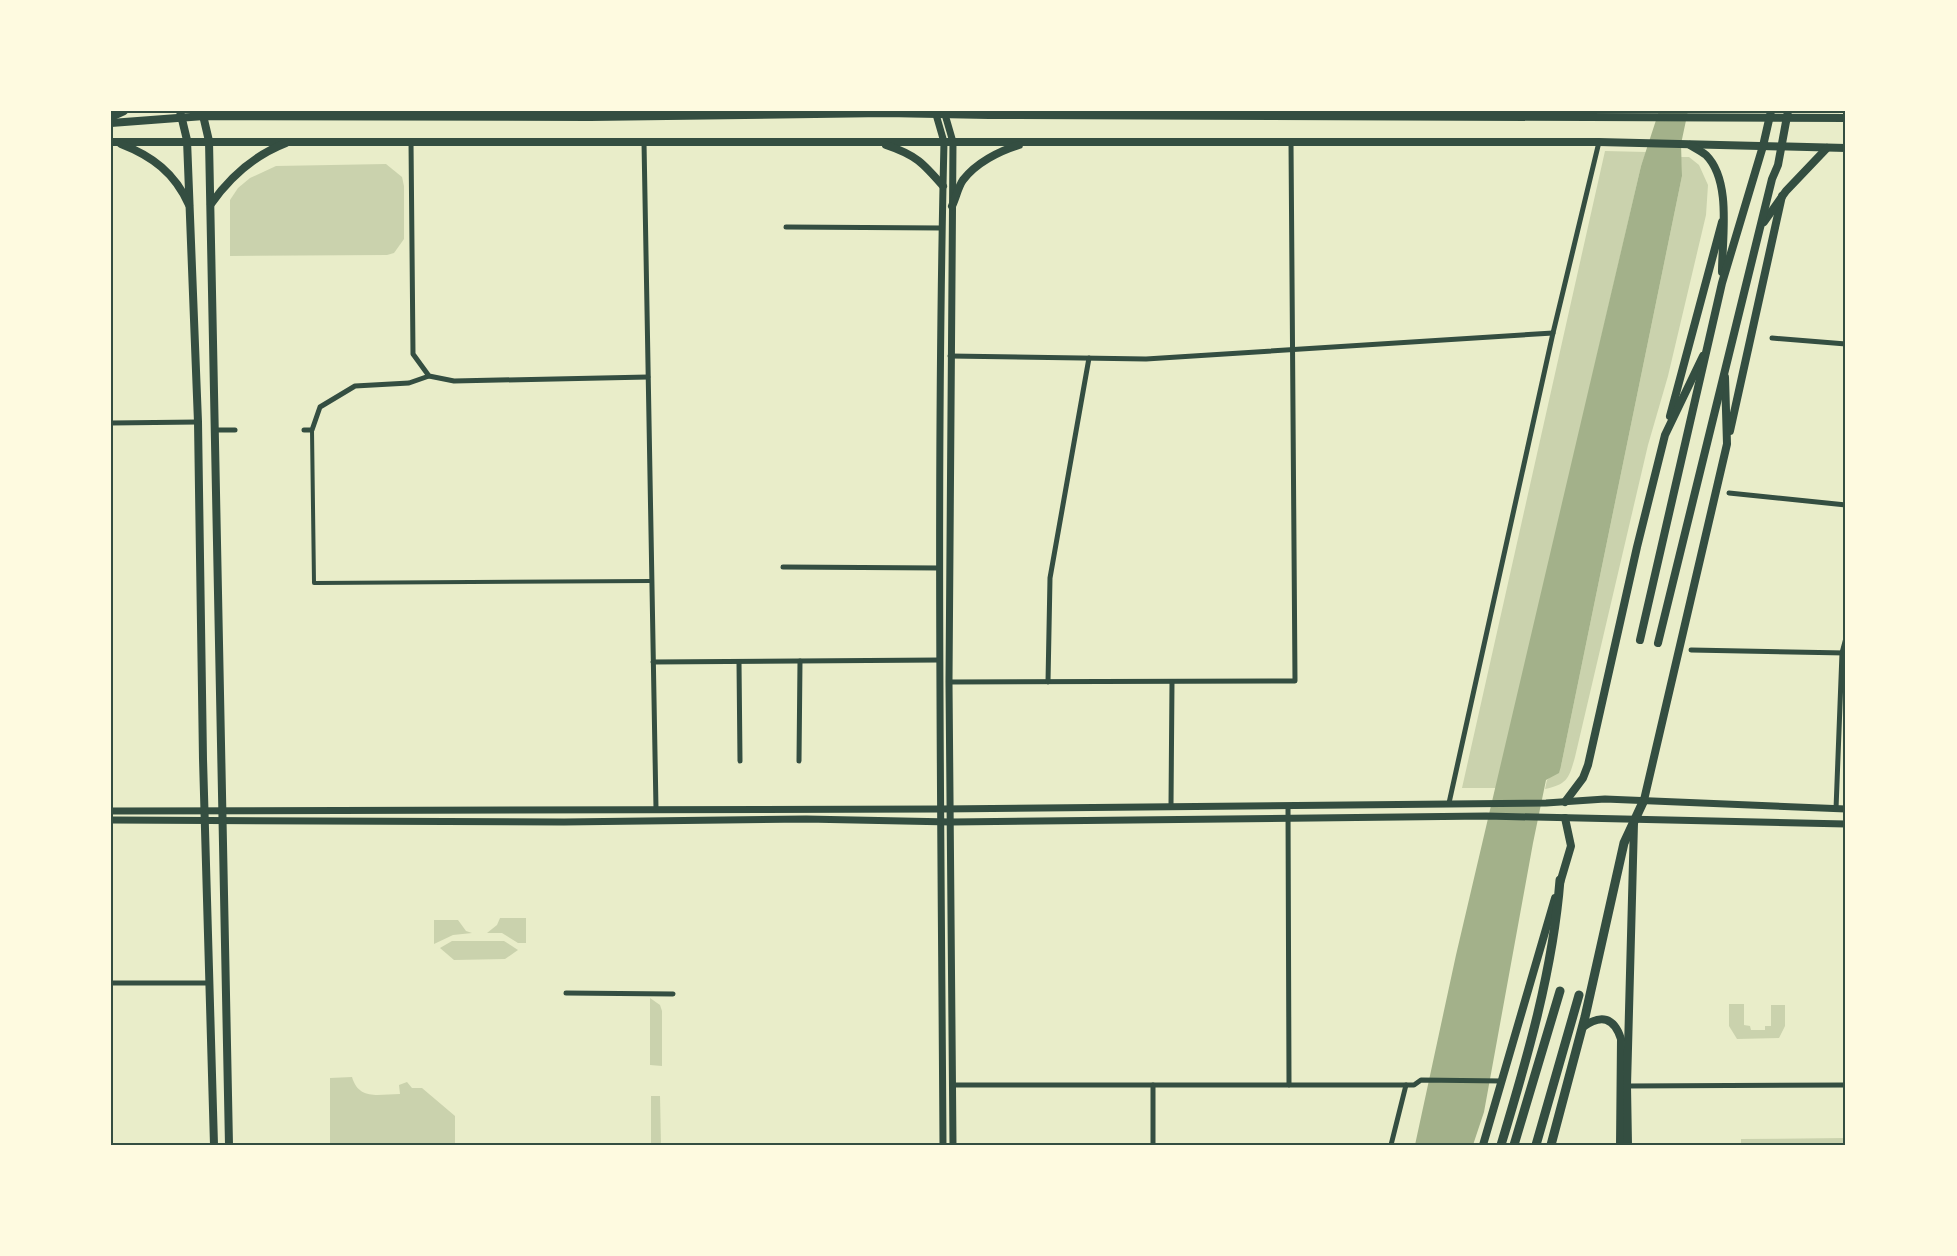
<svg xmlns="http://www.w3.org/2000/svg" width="1957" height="1256" viewBox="0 0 1957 1256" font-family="'Sofia Sans Condensed',sans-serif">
  <rect width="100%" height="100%" fill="#e9edc9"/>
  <!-- green -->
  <g fill="#cad2ad">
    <path d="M1605,151L1646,152L1641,166L1497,788H1462Z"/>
    <path d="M1681,157H1689L1699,165L1708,185L1706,215L1668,376L1648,445L1575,757C1569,778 1568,784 1545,789L1547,780L1561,766L1682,176Z"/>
    <path d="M386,164L402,177L404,186V239L394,253L387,255L230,256V200L238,188L250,178L276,166Z"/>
    <path d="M500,918H526V943H518L502,933H487L497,925Z"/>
    <path d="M434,920H458L466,931L472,933L453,935L434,944Z"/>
    <path d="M452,941H504L518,950L505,959L454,960L440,948Z"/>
    <path d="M650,998L660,1005L662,1011V1066L650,1065Z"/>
    <path d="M1729,1004H1744V1025L1750,1026L1751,1030H1765V1026H1771V1005H1785V1026L1779,1038L1737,1039L1729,1026Z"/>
    <path d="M352,1077C359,1101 379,1094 400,1094L399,1085L407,1082L412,1088H422L455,1116V1145H330V1078Z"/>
    <path d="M651,1096H660L661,1145H651Z"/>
    <path d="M1846,1138V1145H1741V1139Z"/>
  </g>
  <!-- water -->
  <path fill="#a3b18a" d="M1659,111H1688L1681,144L1682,176L1561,766L1559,773L1546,780L1533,843L1484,1112L1473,1145H1415L1456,955L1641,166Z"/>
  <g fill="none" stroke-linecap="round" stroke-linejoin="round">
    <!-- pedestrian -->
    <path stroke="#344e41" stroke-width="4" d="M312,430L314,583L652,581"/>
    <!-- minor -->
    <g stroke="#344e41" stroke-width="5">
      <path d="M411,141L413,354L429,376L454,381L648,377"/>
      <path d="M644,142L656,809"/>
      <path d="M786,227L942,228"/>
      <path d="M1772,338L1846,344"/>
      <path d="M950,356L1146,359L1553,333"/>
      <path d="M111,423L198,422"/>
      <path d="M215,430H235"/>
      <path d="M304,430H312L320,407L355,386L409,383L429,376"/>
      <path d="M1729,493L1846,505"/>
      <path d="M783,567L940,568"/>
      <path d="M1691,650L1846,653"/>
      <path d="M653,662L939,660"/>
      <path d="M739,662L740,761"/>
      <path d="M949,682L1295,681L1291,142"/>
      <path d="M1048,682L1050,578L1089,358"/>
      <path d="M799,761L800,661"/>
      <path d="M1449,803L1553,333L1599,142"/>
      <path d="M1171,806L1172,682"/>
      <path d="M1288,806L1289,1085"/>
      <path d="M1836,809L1842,653L1846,638"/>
      <path d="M111,983H210"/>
      <path d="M566,993L673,994"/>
      <path d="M952,1085H1414L1421,1080L1502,1081"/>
      <path d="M1153,1085V1145"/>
      <path d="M1627,1086L1846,1085"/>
      <path d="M1391,1145L1406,1085"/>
    </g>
    <!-- tertiary -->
    <g stroke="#344e41" stroke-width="7">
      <path d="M935,111L944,142C936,477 941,811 943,1145"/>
      <path d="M944,111L953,142L949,682L953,1145"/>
      <path d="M111,811L940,809L1546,803L1605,799L1846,809"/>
      <path d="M111,820L564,822L806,819L951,822L1486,816L1846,824"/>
    </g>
    <!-- secondary -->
    <g stroke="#344e41" stroke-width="8">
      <path d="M180,111L187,140L198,422L203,759L214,1145"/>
      <path d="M202,111L209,141L229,1145"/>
      <path d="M1670,416L1722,222"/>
      <path d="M1730,431L1782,196"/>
      <path d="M1644,800L1727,444L1725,377"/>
      <path d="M1565,802L1583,778L1588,765L1637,547L1665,435L1703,356"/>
      <path d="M1560,883L1571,846L1565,818"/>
      <path d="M1583,1027C1601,1014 1614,1017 1621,1039L1620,1145"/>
      <path d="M1483,1145L1555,898"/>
      <path d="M1628,1145L1627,1086L1634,823"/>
    </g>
    <!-- primary -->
    <g stroke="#344e41" stroke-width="8">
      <path d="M111,117L124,111"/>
      <path d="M111,123L204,116L590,117L886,113L989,115L1846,118"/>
      <path d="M111,142H1599L1846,148"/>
      <path d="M121,144C152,156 175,173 189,205"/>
      <path d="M886,145C916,155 923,163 943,186"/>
      <path d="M1690,145C1695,148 1701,151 1706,155C1732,181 1722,238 1722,272"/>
      <path d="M211,204C230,177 255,155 286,143"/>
      <path d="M952,206C956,198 958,187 963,180C976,163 999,151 1019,145"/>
      <path d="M1764,222L1786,191L1827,148"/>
      <path d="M1640,640L1722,283L1763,146L1771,111"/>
      <path d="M1658,643L1772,179L1778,165L1788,111"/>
    </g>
    <!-- trunk -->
    <g stroke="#344e41" stroke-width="9">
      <path d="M1501,1145C1527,1059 1553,970 1560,880"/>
      <path d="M1514,1145L1560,991"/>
      <path d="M1536,1145L1579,995"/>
      <path d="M1551,1145L1585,1017L1624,843L1644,800"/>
    </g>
  </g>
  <!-- border -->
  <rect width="1957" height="1256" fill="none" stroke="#fefae0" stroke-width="225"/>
  <rect x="112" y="112" width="1732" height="1032" fill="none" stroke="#344e41" stroke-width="2"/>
</svg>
